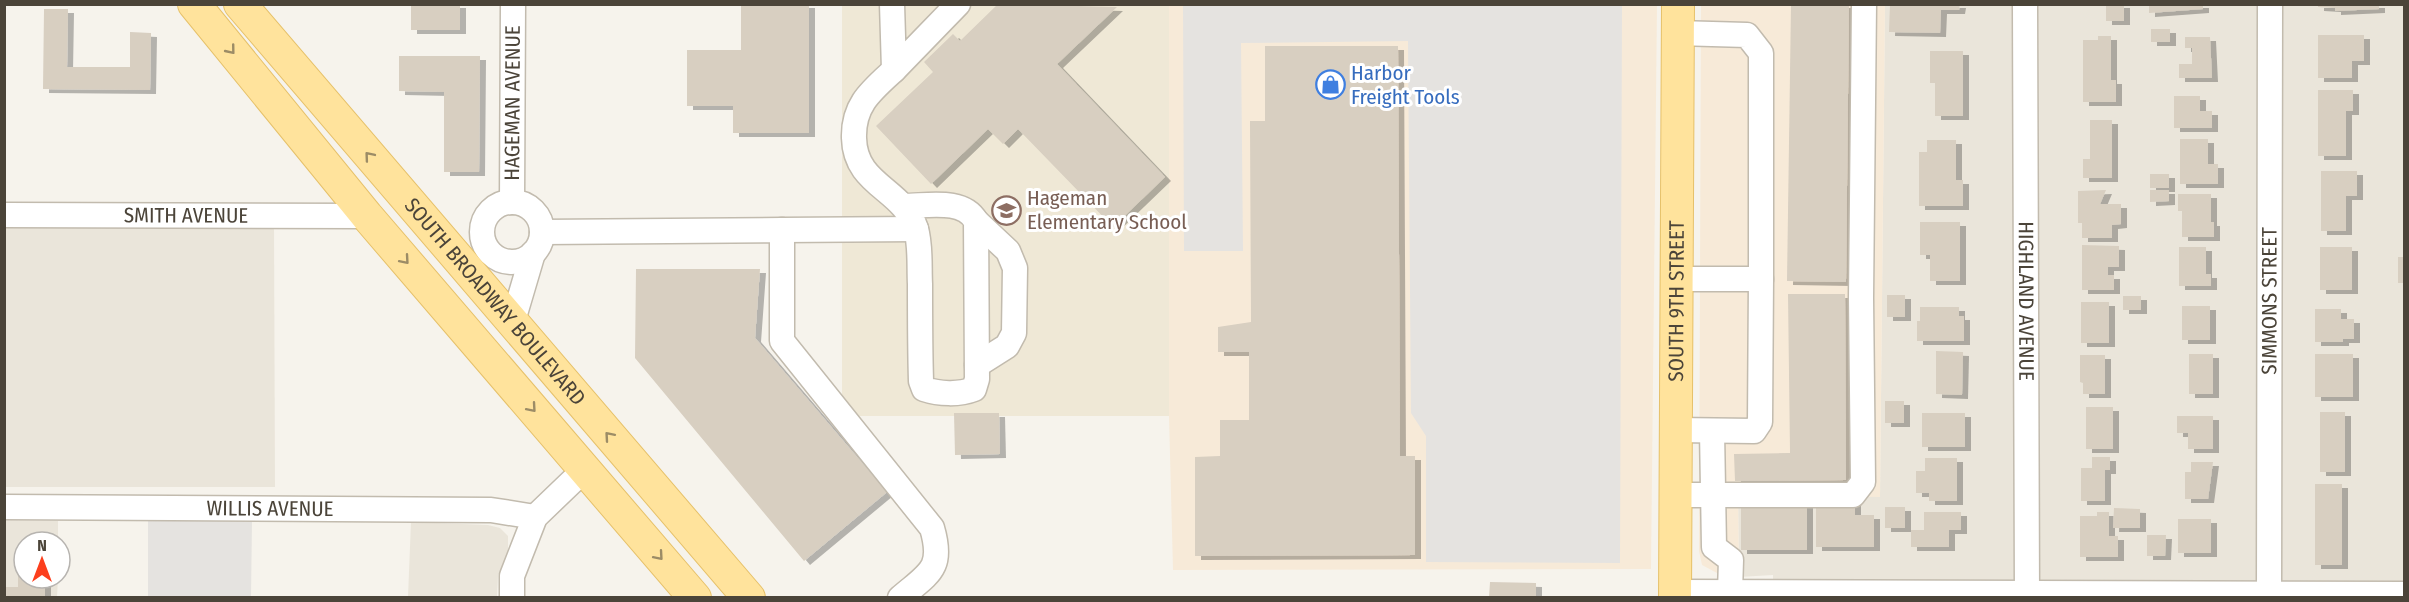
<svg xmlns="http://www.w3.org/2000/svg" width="2409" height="602" viewBox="0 0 2409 602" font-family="'Fira Sans Condensed',sans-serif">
  <defs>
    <filter id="shadow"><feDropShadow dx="6" dy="4" stdDeviation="0" flood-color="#0004"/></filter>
  </defs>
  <rect width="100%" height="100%" fill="#f6f3ec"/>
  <!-- residential -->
  <g fill="#eae5da">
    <path d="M1885,5H2404V597H1773V575L1739,577L1738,495L1880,496Z"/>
    <path d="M274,223L275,487H5L4,224Z"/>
    <path d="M5,520L58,521V542H24V578H58L57,597L5,598Z"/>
    <path d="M411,522L488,525L500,528L508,536V551L498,576L497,597H408Z"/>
  </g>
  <!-- commercial -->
  <g fill="#f7ead8">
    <path d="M1169,5H1657L1651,569L1173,570L1169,416Z"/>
    <path d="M1701,5H1885L1880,497L1738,495L1739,577L1717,573L1702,565L1699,551Z"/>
  </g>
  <!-- education -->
  <rect fill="#efe8d6" x="842" y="5" width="327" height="411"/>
  <!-- parking -->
  <g fill="#e5e3e0">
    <path d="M1183,5H1622L1620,563L1426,562V436L1411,413L1408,41L1241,43L1243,251H1184Z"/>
    <path d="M148,519L252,520L251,597L148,598Z"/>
  </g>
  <!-- building -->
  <g fill="#d8cfc1" filter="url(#shadow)">
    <rect x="411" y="4" width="49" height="26"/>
    <path d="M741,4H809V133H733V106H687V50H741Z"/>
    <path d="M998,4L1117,7L1057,64L1165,177L1113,227L1018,129L1003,144L988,129L931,184L876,126L933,72L924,62L953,34L960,41Z"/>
    <path d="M1791,4H1849L1846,282L1787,281Z"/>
    <path d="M1890,4H1960L1959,10H1941L1940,33L1889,32Z"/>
    <rect x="2106" y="4" width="18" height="17"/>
    <path d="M2149,4H2203V9L2149,13Z"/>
    <path d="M2318,4H2379V9L2335,11V8L2318,7Z"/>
    <path d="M44,9H68L67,67H130V32L151,33L150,90L43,89Z"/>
    <rect x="2151" y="29" width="19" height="13"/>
    <path d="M2318,35H2364V61H2352V78H2318Z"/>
    <path d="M2098,36H2111V80H2116V102H2083V40H2098Z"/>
    <path d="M2185,37H2210L2212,78H2179V64H2192V48H2185Z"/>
    <path d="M1265,46H1398L1400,456H1415V555L1195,556V457L1220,456V420H1249V352H1218V327L1251,322L1250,121H1265Z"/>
    <path d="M1930,51H1963V116H1935V83H1930Z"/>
    <path d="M399,56H480L479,172H444V92L399,91Z"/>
    <path d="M2318,90H2353V111H2346V156H2318Z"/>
    <path d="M2174,96H2200V111H2212V128H2174Z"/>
    <path d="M2090,120H2112V178H2083V159H2090Z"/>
    <path d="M2180,139H2208V164H2218V184H2180Z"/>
    <path d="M1927,140H1956V180H1963V206H1919V152H1927Z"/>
    <path d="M2321,171H2357V196H2346V231H2321Z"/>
    <rect x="2150" y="174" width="19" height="14"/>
    <path d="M2106,190L2100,204H2121V224L2112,225V238H2082V223H2078V191Z"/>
    <path d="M2150,190H2169V201L2150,202Z"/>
    <path d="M2178,194H2211V222H2214V237H2182V211H2178Z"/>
    <path d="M1920,222H1960V281H1930V255H1920Z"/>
    <path d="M2082,245L2119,246V267H2108V275H2114V290H2082Z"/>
    <path d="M2179,247H2206V274H2211V286H2179Z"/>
    <rect x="2320" y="247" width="32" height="43"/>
    <rect x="2398" y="257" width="6" height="26"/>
    <path d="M636,269H760L755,338L887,492L804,561L635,358Z"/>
    <path d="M1788,294H1845L1846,480L1735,481L1734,454L1790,453Z"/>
    <rect x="1887" y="295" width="18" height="22"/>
    <rect x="2123" y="296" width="18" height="14"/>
    <rect x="2081" y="302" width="28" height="41"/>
    <rect x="2182" y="306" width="28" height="34"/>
    <path d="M1920,307H1959V316H1964V341H1917V321H1920Z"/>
    <path d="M2315,309H2341V319H2354V339H2343V342H2315Z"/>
    <path d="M1936,351L1963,352L1962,395L1936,394Z"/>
    <rect x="2189" y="354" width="24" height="40"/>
    <rect x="2315" y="354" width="38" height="43"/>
    <path d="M2080,355H2105V394H2083V383L2080,382Z"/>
    <rect x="1885" y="401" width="19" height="22"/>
    <rect x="2086" y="407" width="27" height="42"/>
    <rect x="2320" y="412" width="25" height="60"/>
    <path d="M954,413H999L1000,454L955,455Z"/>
    <rect x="1922" y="413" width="43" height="34"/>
    <path d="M2177,416H2213V449H2188V433H2177Z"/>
    <path d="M2092,457H2110V470H2105V501H2081V468H2092Z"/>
    <path d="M1925,458H1957V501H1929V493H1916V471H1925Z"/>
    <path d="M2191,462H2213L2208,499H2185V472H2191Z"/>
    <rect x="2315" y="484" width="27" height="81"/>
    <path d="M1816,499H1855V515H1874V547H1816Z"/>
    <rect x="1741" y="501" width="66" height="49"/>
    <rect x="1885" y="507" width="20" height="21"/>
    <path d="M2114,508L2140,509V528H2113Z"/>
    <path d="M1924,512H1961V530H1949V547H1911V530H1924Z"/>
    <path d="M2097,512H2109V536H2118V557H2080V516H2097Z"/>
    <rect x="2178" y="519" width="33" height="34"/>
    <path d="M2147,535H2166L2165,556H2147Z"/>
    <path d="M18,574H24V578H45V598H4V587H18Z"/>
    <path d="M1490,582L1536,583V598H1489Z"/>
  </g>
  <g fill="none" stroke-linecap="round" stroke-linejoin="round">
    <defs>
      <g id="minor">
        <path d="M892,4L894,70L958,4"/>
        <path id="s1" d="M2025,4L2027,598"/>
        <path d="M894,70C871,91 853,105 854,138C855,186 903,188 916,229C921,246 919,267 920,284C920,317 920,349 921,381L924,389C939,394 959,395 974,389L977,379L976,221C963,198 928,206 903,206"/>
        <path id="s2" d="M512,202L513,4"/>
        <circle cx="512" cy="232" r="30"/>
        <path id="s3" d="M4,215L367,216"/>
        <path d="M976,221L1008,251L1015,268L1014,333L1007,346L977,365"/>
        <path d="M782,230L916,229"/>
        <path d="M542,232L782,230V341L932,528C944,569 929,573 900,598"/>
        <path d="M1676,279H1761V53L1747,35L1677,33"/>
        <path d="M512,324L533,253"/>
        <path d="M1676,430L1754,431L1760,422L1761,279"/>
        <path d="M1712,431L1714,547L1731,560L1730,592"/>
        <path d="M1675,495H1853L1863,482L1861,298L1864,4"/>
        <path id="s4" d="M4,507L491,510L535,517"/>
        <path d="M1675,592L2404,594"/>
        <path d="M512,598V576L535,517L585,469"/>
        <path id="s5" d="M2269,598L2270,4"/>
      </g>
      <g id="major">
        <path d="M194,4L367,216L695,598"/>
        <path id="s6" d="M240,4L749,598"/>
        <path id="s7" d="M1675,598L1678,4"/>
      </g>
    </defs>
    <!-- minor casing -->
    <use href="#minor" stroke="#c2bbae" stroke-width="27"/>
    <!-- major casing -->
    <use href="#major" stroke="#e6c16a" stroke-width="34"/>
    <!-- minor -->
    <use href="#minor" stroke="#fff" stroke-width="24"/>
    <!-- major -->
    <use href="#major" stroke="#ffe39c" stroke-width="32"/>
  </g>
  <!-- one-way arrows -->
  <defs><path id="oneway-chevron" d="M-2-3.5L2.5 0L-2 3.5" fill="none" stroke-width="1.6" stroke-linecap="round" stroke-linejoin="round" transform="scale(1.5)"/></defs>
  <g stroke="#9c8c66">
    <use href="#oneway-chevron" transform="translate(231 50) rotate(51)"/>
    <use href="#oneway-chevron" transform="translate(369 156) rotate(-130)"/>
    <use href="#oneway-chevron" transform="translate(405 260) rotate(49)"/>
    <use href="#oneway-chevron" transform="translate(532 408) rotate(49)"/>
    <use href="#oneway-chevron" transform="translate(609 436) rotate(-131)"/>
    <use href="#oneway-chevron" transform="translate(659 556) rotate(49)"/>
  </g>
  <!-- icons -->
  <defs>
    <symbol id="shop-ring" viewBox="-11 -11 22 22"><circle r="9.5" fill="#fff" stroke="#3f7fe0" stroke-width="1.5"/><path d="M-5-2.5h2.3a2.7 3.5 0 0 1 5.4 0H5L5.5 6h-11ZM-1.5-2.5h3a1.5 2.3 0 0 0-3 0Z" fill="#3f7fe0"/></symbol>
    <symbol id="school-ring" viewBox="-11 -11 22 22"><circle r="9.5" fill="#fff" stroke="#8d6e63" stroke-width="1.5"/><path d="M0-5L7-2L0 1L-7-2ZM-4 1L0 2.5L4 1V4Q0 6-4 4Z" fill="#8d6e63"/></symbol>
  </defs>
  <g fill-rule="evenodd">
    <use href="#shop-ring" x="1314" y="68" width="33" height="33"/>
    <use href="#school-ring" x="990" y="194" width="33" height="33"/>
  </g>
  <g text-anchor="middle" stroke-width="6" stroke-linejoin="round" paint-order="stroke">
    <!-- shop labels -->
    <g font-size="21" fill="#366cbe" stroke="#fff" text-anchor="start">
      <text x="1351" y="80">Harbor<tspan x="1351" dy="24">Freight Tools</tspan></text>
    </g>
    <!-- street labels -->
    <g font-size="21" fill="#4b4439" stroke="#fff">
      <text dy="7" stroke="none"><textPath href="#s2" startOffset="99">HAGEMAN AVENUE</textPath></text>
      <text dy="7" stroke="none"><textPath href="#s3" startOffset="182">SMITH AVENUE</textPath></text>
      <text dy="7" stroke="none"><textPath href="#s7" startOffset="297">SOUTH 9TH STREET</textPath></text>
      <text dy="7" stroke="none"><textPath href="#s1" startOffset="297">HIGHLAND AVENUE</textPath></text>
      <text dy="7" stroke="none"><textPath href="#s5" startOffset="297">SIMMONS STREET</textPath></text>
      <text dy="7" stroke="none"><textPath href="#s6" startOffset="392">SOUTH BROADWAY BOULEVARD</textPath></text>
      <text dy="7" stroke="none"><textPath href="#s4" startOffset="266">WILLIS AVENUE</textPath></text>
    </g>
    <!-- education labels -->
    <g font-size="21" fill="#785e54" stroke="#fff" text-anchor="start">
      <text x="1027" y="205">Hageman<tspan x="1027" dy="24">Elementary School</tspan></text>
    </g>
  </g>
  <!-- border -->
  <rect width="2409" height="602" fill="none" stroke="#4b4439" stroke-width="12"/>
  <!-- north arrow -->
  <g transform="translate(42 560)"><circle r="28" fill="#ffffff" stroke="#b7b4b0" stroke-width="1.5"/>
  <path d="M0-4.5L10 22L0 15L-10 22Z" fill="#fc3f1d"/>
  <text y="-9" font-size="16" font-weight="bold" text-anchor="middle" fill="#4b4439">N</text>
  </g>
</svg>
